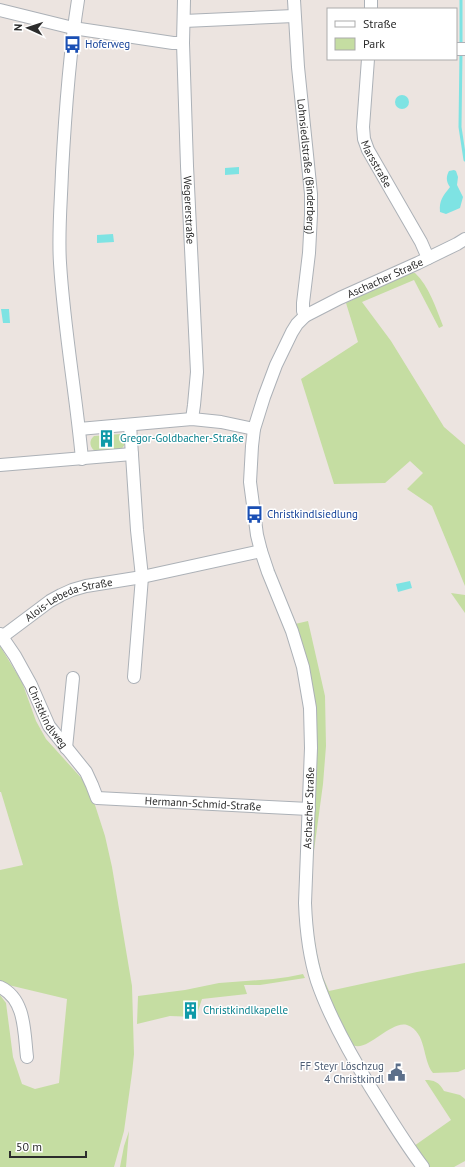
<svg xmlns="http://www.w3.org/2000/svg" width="465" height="1167" viewBox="0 0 465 1167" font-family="'PT Sans',sans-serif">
  <rect width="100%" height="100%" fill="#ece4e0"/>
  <!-- green -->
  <g fill="#c5dda2">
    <path d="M410,273H415C429,286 436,308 443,326L439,328L414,280L362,302L391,341L444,427L465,445V586L432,506L407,489L423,473L410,461L385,483L334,484L301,379L358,342L346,303L358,297Z"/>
    <path d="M121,434H124L125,444L121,450L96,452C90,448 88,441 94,436Z"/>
    <path d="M451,593L465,595V613Z"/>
    <path d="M308,621L325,696L326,746L323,784L313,858L311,893L312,923L317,954L322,975L329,991L417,972L465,963V1069L458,1072L433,1073C422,1060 427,1032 407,1025C390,1020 366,1055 351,1044L335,1013L327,992L317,961L310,911L315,793L295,624Z"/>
    <path d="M0,646L22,682L36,721L46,739L84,781L95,805L105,836L112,867L132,986L134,1054L132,1073L124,1131L114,1167H0V995L6,1003L13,1057L22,1084L35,1089L59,1083L67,999L0,983V870L23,865L1,792H0Z"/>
    <path d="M303,974L305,978L260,985H244L247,994L202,999L196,1017L170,1016L137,1024L138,996L185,990L219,983L273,979L288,977Z"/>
    <path d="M425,1080C434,1080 439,1082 444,1091L460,1095L465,1099V1161L454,1167H429L414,1146L451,1120Z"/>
    <path d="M129,1131L126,1167H120L124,1146Z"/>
  </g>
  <!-- water -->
  <g fill="#7ee3e3">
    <circle cx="402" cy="102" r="7"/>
    <path d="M239,167V174L225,175V168Z"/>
    <path d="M454,170L456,171L458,177L457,185L463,197L460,208L446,214L440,212C439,200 443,196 450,187C446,182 446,176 449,171Z"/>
    <path d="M113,234L114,242L97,243V235Z"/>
    <path d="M1,309H9L10,323H3Z"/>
    <path d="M410,581L412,588L398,592L396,584Z"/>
  </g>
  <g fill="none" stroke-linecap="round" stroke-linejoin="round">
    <!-- stream -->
    <g stroke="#7ee3e3" stroke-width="3">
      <path d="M461,46V0"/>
      <path d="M461,52L460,127L465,160"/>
    </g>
    <defs>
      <g id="minor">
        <path d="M78,0C69,57 65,115 62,172C61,202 58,233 60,263C64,329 76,394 82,459"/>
        <path id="s1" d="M184,0L183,43L187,166L197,372L194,405L192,419"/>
        <path id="s2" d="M294,0L298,67L311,194V215L309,253L303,303V311L305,316"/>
        <path d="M371,9V0"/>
        <path d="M0,10L73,28L173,43H183"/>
        <path d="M184,21L294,16"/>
        <path d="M456,49H465"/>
        <path id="s3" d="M368,59L363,127L364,139L368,150L421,242L428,258"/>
        <path d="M130,425L137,530L142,577L134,677"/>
        <path d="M79,429L192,419L221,422L254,429"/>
        <path d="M0,465L132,454"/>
        <path id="s4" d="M0,634L15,656L31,685L49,726L86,772L92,785L97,798L309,809"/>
        <path id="s5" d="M2,637L50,601L61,595L72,590L86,586L142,577L261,551"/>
        <path d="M66,748L73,678"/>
        <path d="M0,987C26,999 24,1033 27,1057"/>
        <path id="s6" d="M423,1167C404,1142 388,1115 371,1088C350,1054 330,1019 317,981C309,956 306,929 305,903L311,748L310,708L303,667L292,631L268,572L261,551L257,535L250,482L252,446L254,429L264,397L276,365L292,332L297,324L305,316L340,298L418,263L457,244L465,239"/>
      </g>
    </defs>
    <!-- minor casing -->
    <use href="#minor" stroke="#acb1b7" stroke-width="14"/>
    <!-- minor -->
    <use href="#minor" stroke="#fff" stroke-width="12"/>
  </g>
  <!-- icons -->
  <defs>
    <symbol id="bus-bare" viewBox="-9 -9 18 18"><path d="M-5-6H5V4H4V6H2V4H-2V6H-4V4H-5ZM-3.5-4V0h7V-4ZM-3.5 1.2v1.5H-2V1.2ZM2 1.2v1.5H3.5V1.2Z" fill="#1a4fb4" stroke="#fff" stroke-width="2.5" paint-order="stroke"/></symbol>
    <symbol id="building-bare" viewBox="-9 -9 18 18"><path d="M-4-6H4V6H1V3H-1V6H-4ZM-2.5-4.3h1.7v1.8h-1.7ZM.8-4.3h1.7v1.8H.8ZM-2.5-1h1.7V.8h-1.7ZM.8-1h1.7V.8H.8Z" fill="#0f9aa8" stroke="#fff" stroke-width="2.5" paint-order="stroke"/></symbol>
    <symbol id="civic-bare" viewBox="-9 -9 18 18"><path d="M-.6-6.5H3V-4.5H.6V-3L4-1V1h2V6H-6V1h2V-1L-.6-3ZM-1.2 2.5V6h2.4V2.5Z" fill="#5c6f8a" stroke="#fff" stroke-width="2.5" paint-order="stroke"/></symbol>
  </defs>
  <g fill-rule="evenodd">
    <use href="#bus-bare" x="60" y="32" width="25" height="25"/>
    <use href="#building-bare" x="94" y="426" width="25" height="25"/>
    <use href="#bus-bare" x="242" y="502" width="25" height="25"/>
    <use href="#building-bare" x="178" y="998" width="25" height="25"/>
    <use href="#civic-bare" x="384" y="1060" width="25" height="25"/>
  </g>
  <g text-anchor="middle" stroke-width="3" stroke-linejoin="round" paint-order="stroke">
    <!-- transit labels -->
    <g font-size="11" fill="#164399" stroke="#fff" text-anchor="start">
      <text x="85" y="48">Hoferweg</text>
      <text x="267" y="518">Christkindlsiedlung</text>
    </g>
    <!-- street labels -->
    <g font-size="11" fill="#2c2c2c" stroke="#fff">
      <text dy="4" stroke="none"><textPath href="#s3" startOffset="108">Marsstraße</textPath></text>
      <text dy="4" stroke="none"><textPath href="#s2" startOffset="167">Lohnsiedlstraße (Binderberg)</textPath></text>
      <text dy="4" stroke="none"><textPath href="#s1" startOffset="210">Wegererstraße</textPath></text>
      <text dy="4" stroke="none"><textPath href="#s6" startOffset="991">Aschacher Straße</textPath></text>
      <text dy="4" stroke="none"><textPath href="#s5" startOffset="78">Alois-Lebeda-Straße</textPath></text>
      <text dy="4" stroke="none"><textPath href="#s4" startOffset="96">Christkindlweg</textPath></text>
      <text dy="4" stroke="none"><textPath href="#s4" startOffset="298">Hermann-Schmid-Straße</textPath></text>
      <text dy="4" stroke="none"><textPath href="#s6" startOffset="389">Aschacher Straße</textPath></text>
    </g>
    <!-- culture labels -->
    <g font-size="11" fill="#0d838f" stroke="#fff" text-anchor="start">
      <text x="120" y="442">Gregor-Goldbacher-Straße</text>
      <text x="203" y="1014">Christkindlkapelle</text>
    </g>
    <!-- service labels -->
    <g font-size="11" fill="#4e5e75" stroke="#fff" text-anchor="end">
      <text x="384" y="1070">FF Steyr Löschzug<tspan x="384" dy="13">4 Christkindl</tspan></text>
    </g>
  </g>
  <!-- legend -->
  <rect x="327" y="8" width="130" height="52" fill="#ffffff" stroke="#ababab"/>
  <rect x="335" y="21" width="20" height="6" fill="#ffffff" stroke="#ababab"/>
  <text x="363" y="28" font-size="12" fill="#2c2c2c">Straße</text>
  <rect x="335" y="38" width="20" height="12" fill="#c5dda2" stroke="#ababab"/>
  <text x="363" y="48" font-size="12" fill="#2c2c2c">Park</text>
  <!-- north arrow -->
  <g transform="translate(28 28) rotate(273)" stroke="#ffffff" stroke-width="3" paint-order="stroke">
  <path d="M0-3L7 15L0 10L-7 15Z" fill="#2c2c2c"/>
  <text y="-6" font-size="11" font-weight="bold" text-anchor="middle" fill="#2c2c2c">N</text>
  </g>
  <!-- scale -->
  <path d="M10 1151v6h76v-6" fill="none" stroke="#2c2c2c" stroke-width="2"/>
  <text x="16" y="1151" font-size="12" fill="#2c2c2c" stroke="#ffffff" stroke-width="3" paint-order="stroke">50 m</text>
</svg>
